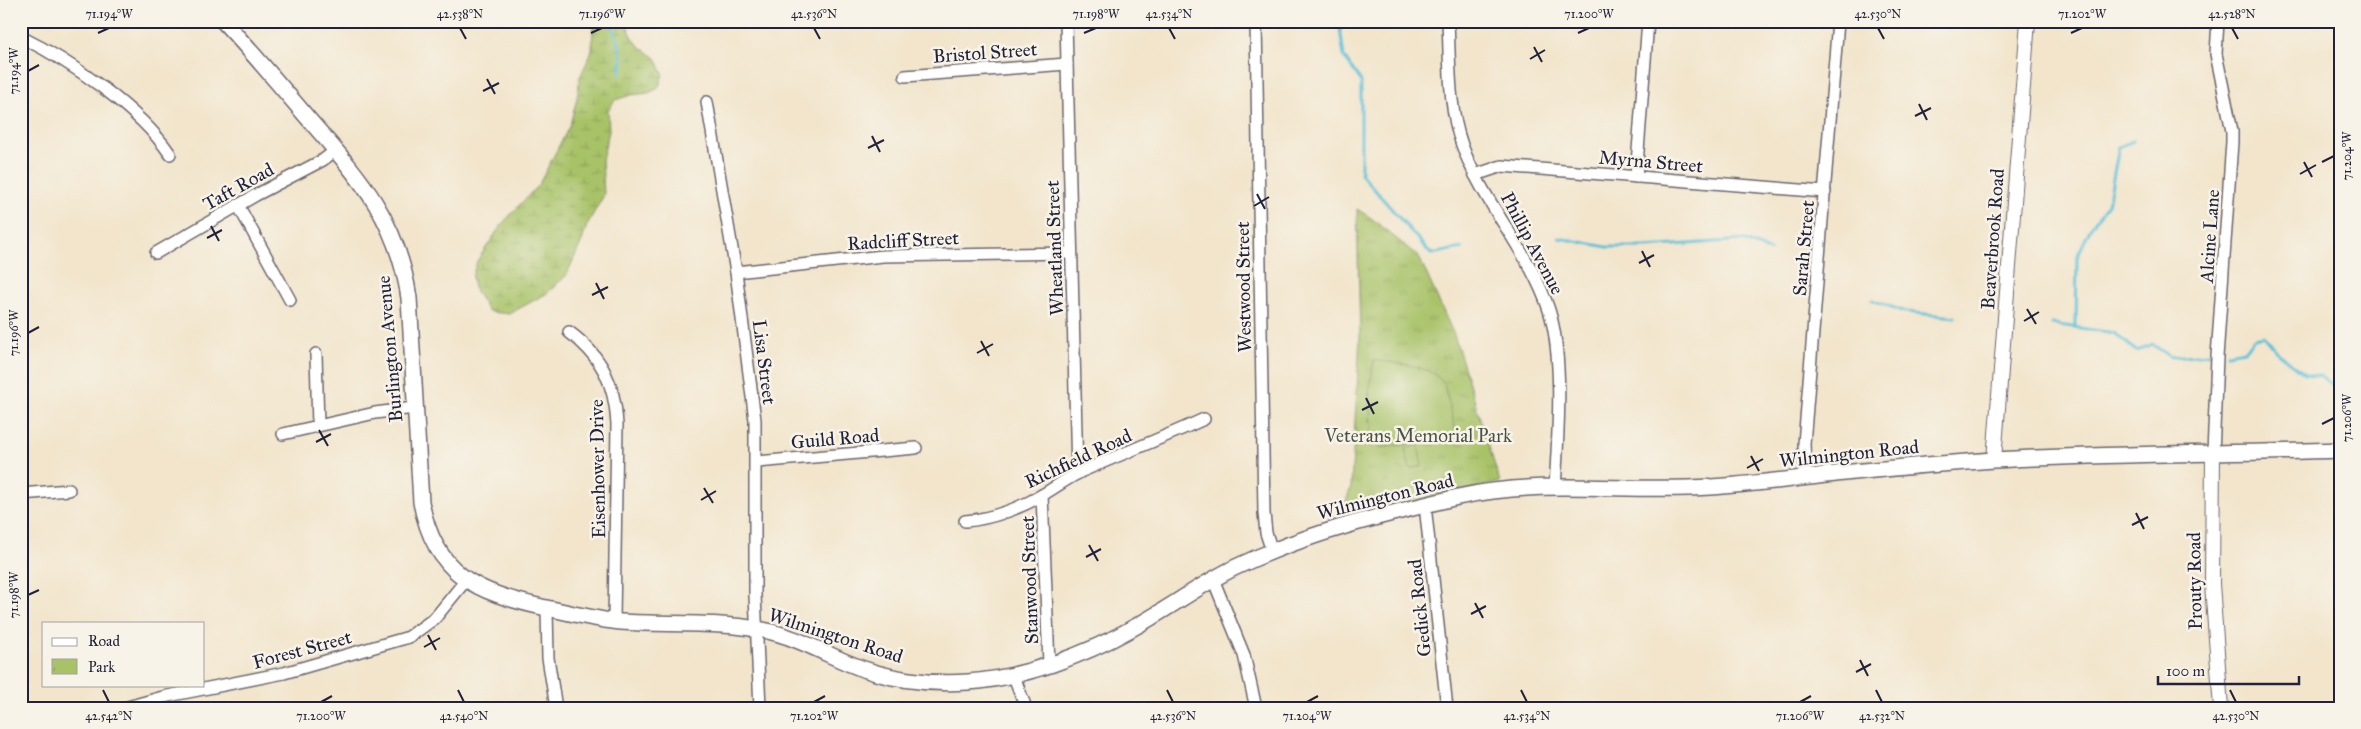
<svg xmlns="http://www.w3.org/2000/svg" width="2361" height="729" viewBox="0 0 2361 729" font-family="'IM FELL Great Primer',serif">
  <defs>
    <pattern id="wetland-marsh" width="20" height="14" patternUnits="userSpaceOnUse" patternTransform="scale(1.25)"><rect width="20" height="14" fill="#a8c268"/><path d="M1 5h8M5 5V1M11 12h8M15 12V8" fill="none" stroke="#90a65b"/></pattern>
    <pattern id="park-tufts" width="24" height="20" patternUnits="userSpaceOnUse" patternTransform="scale(1.25)"><rect width="24" height="20" fill="#a8c268"/><path d="M3 7l-1-3M5 7V3M7 7l1-3M15 17l-1-3M17 17v-4M19 17l1-3" fill="none" stroke="#90a65b"/></pattern>
  </defs>
  <rect width="100%" height="100%" fill="#f7f3e8"/>
  <filter id="ink" filterUnits="userSpaceOnUse"><feTurbulence type="fractalNoise" baseFrequency=".02" numOctaves="2"/><feDisplacementMap in="SourceGraphic" scale="10" xChannelSelector="R" yChannelSelector="G"/><feConvolveMatrix kernelMatrix="1 2 1 2 8 2 1 2 1" color-interpolation-filters="sRGB"/></filter>
  <filter id="wash" filterUnits="userSpaceOnUse"><feTurbulence type="fractalNoise" baseFrequency=".0096" numOctaves="4" result="noise"/><feDisplacementMap in="SourceGraphic" scale="20" xChannelSelector="R" yChannelSelector="G"/><feGaussianBlur stdDeviation="1.12" result="paint"/><feColorMatrix in="noise" values="0 0 0 0 0 0 0 0 0 0 0 0 0 0 0 0 0 1.4 0 .05"/><feComposite in="paint" operator="in"/></filter>
  <g filter="url(#wash)">
    <rect width="100%" height="100%" fill="#f2e5cc"/>
    <!-- wetland -->
    <path fill="url(#wetland-marsh)" stroke="#657252" d="M593,21H625L632,36L638,45L656,58L663,74L660,84L657,89L648,93L631,95L615,100L608,110L609,131L602,160L604,195L587,225L582,241L566,276L546,294L509,314L492,312L487,310L474,288L472,277L477,261L502,224L539,184L570,125L577,98L580,77L592,51Z"/>
    <!-- park -->
    <path fill="url(#park-tufts)" stroke="#657252" d="M1357,209L1371,218L1419,257L1454,335L1500,482L1343,520L1340,519L1351,487L1360,337Z"/>
    <!-- pitch -->
    <g fill="#a8c268" stroke="#657252">
      <path d="M1374,360C1395,364 1432,364 1444,384L1457,436L1379,448L1372,442L1369,394Z"/>
      <path d="M1418,445L1422,466L1410,469L1405,448Z"/>
    </g>
    <g fill="none" stroke-linecap="round" stroke-linejoin="round">
      <!-- stream -->
      <g stroke="#5bc0d9" stroke-width="3">
        <path d="M609,21C617,36 625,56 620,73"/>
        <path d="M1339,21L1344,57L1361,81V174L1431,254L1462,248"/>
        <path d="M1559,238L1607,247H1646L1743,240L1770,251"/>
        <path d="M1872,300L1906,312L1955,317"/>
        <path d="M2052,324L2114,333L2136,351L2152,344L2171,357L2209,354"/>
        <path d="M2076,327L2077,257L2091,227L2108,204L2119,147L2133,141"/>
        <path d="M2227,354L2244,351L2254,338L2264,336L2279,354L2305,374L2320,376L2340,390"/>
      </g>
    </g>
  </g>
  <g filter="url(#ink)">
    <g fill="none" stroke-linecap="round" stroke-linejoin="round">
      <defs>
        <g id="minor">
          <path d="M1066,21L1077,474"/>
          <path d="M1256,21L1264,513L1266,533L1272,551"/>
          <path d="M1448,21C1450,63 1448,106 1462,145C1483,204 1529,250 1549,310C1564,357 1558,437 1555,488"/>
          <path d="M21,37C70,61 140,109 170,154"/>
          <path d="M905,76L1067,64"/>
          <path d="M707,102L736,272L755,420V595L760,708"/>
          <path d="M1475,175L1502,166L1825,192"/>
          <path d="M1636,177L1648,21"/>
          <path d="M238,205L290,300"/>
          <path d="M156,253L256,195L323,160L336,150"/>
          <path d="M736,272L883,256L1071,253"/>
          <path d="M569,332C602,356 615,384 617,424L614,621"/>
          <path d="M316,354L318,426"/>
          <path d="M283,434L375,413L414,408"/>
          <path d="M2213,454L2217,357L2232,142V131L2216,54L2218,21"/>
          <path d="M757,462L916,448"/>
          <path d="M1806,477L1804,444L1838,21"/>
          <path d="M21,494L69,490"/>
          <path d="M1042,495L1049,664"/>
          <path d="M1425,505L1447,708"/>
          <path d="M965,521C991,519 1021,508 1044,494C1056,487 1068,478 1080,472C1121,454 1163,438 1204,419"/>
          <path d="M1213,579L1244,655L1256,708"/>
          <path d="M547,608L548,658L556,708"/>
          <path d="M1013,674L1026,708"/>
          <path d="M124,708L163,697L284,673L409,637L435,618L466,580"/>
        </g>
        <g id="tertiary">
          <path d="M2213,454L2212,584L2221,708"/>
          <path d="M1994,460L2028,21"/>
        </g>
        <path id="secondary" d="M223,21C252,52 279,84 306,116C357,175 397,216 409,298L421,502C435,575 476,592 542,607C568,612 595,620 621,622C669,625 717,621 763,630C794,636 820,651 848,663C885,679 928,685 968,682C1023,678 1083,656 1131,629C1167,610 1199,585 1236,567C1307,533 1382,515 1458,497C1541,478 1627,493 1711,487C1759,484 1806,477 1853,472C1900,467 1947,463 1994,460C2109,453 2225,454 2340,450"/>
      </defs>
      <!-- minor casing -->
      <use href="#minor" stroke="#6b666e" stroke-width="14"/>
      <!-- tertiary casing -->
      <use href="#tertiary" stroke="#6b666e" stroke-width="16"/>
      <!-- secondary casing -->
      <use href="#secondary" stroke="#6b666e" stroke-width="18"/>
      <!-- minor -->
      <use href="#minor" stroke="#fff" stroke-width="11"/>
      <!-- tertiary -->
      <use href="#tertiary" stroke="#fff" stroke-width="14"/>
      <!-- secondary -->
      <use href="#secondary" stroke="#fff" stroke-width="15"/>
    </g>
  </g>
  <!-- ticks -->
  <path fill="none" stroke="#22223b" stroke-width="2" d="M460,28L466,39M814,28L820,39M1169,28L1175,39M1878,28L1884,39M2232,28L2238,39M98,33L109,28M591,33L602,28M1084,33L1096,28M1578,33L1589,28M2071,33L2082,28M1534,47L1542,62M1530,59L1545,50M28,71L39,65M487,79L495,94M483,91L499,83M1919,104L1927,120M1915,116L1931,108M872,136L880,152M868,148L884,140M2304,162L2312,177M2322,162L2334,156M2300,174L2316,165M1257,194L1265,209M1254,206L1269,197M211,226L219,241M207,238L222,230M1642,251L1650,267M1639,263L1654,255M596,283L604,299M592,295L608,287M2027,309L2036,324M2024,321L2039,312M28,333L39,327M981,341L989,356M977,353L993,344M1366,398L1374,414M1362,410L1378,402M2322,424L2334,418M319,430L328,446M316,442L331,434M1751,456L1759,471M1747,468L1763,459M704,488L713,503M701,500L716,491M2136,513L2144,529M2132,525L2148,517M1089,545L1098,561M1086,557L1101,549M28,595L39,590M1475,603L1483,618M1471,614L1486,606M428,635L436,650M424,647L440,638M1860,660L1868,676M1856,672L1871,664M103,690L109,702M458,690L464,702M1167,690L1173,702M1521,690L1527,702M1876,690L1882,702M2230,690L2236,702M321,702L332,696M814,702L825,696M1307,702L1318,696M1800,702L1811,696"/>
  <g text-anchor="middle" stroke-width="5" stroke-linejoin="round" paint-order="stroke">
    <!-- street labels -->
    <g font-size="19" fill="#22223b" stroke="#f7f3e8">
      <text transform="translate(985 52) rotate(-4)" y="7">Bristol Street</text>
      <text transform="translate(1651 161) rotate(5)" y="7">Myrna Street</text>
      <text transform="translate(238 186) rotate(-29)" y="7">Taft Road</text>
      <text transform="translate(2209 236) rotate(-86)" y="7">Alcine Lane</text>
      <text transform="translate(1992 239) rotate(-86)" y="7">Beaverbrook Road</text>
      <text transform="translate(903 240) rotate(-3)" y="7">Radcliff Street</text>
      <text transform="translate(1533 243) rotate(62)" y="7">Phillip Avenue</text>
      <text transform="translate(1054 248) rotate(-92)" y="7">Wheatland Street</text>
      <text transform="translate(1803 248) rotate(-85)" y="7">Sarah Street</text>
      <text transform="translate(1243 287) rotate(-91)" y="7">Westwood Street</text>
      <text transform="translate(389 349) rotate(-95)" y="7">Burlington Avenue</text>
      <text transform="translate(765 362) rotate(83)" y="7">Lisa Street</text>
      <text transform="translate(835 438) rotate(-5)" y="7">Guild Road</text>
      <text transform="translate(1849 453) rotate(-6)" y="7">Wilmington Road</text>
      <text transform="translate(1078 458) rotate(-25)" y="7">Richfield Road</text>
      <text transform="translate(597 469) rotate(-91)" y="7">Eisenhower Drive</text>
      <text transform="translate(1385 496) rotate(-14)" y="7">Wilmington Road</text>
      <text transform="translate(1029 580) rotate(-92)" y="7">Stanwood Street</text>
      <text transform="translate(2194 581) rotate(-91)" y="7">Prouty Road</text>
      <text transform="translate(1419 608) rotate(-96)" y="7">Gedick Road</text>
      <text transform="translate(836 635) rotate(18)" y="7">Wilmington Road</text>
      <text transform="translate(302 649) rotate(-15)" y="7">Forest Street</text>
    </g>
    <!-- park labels -->
    <g font-size="19" fill="#4a5248" stroke="#f7f3e8">
      <text x="1418" y="442">Veterans Memorial Park</text>
    </g>
  </g>
  <!-- margin -->
  <rect width="2361" height="729" fill="none" stroke="#f7f3e8" stroke-width="55"/>
  <!-- legend -->
  <rect x="42" y="622" width="162" height="65" fill="#f7f3e8" stroke="#a29fa3"/>
  <rect x="52" y="638" width="25" height="8" fill="#ffffff" stroke="#a29fa3"/>
  <text x="88" y="646" font-size="15" fill="#22223b">Road</text>
  <rect x="52" y="659" width="25" height="15" fill="url(#park-tufts)" stroke="#a29fa3"/>
  <text x="88" y="672" font-size="15" fill="#22223b">Park</text>
  <!-- scale -->
  <path d="M2158 676v8h141v-8" fill="none" stroke="#22223b" stroke-width="2.5"/>
  <text x="2166" y="676" font-size="15" fill="#22223b" stroke="#f7f3e8" stroke-width="4" paint-order="stroke">100 m</text>
  <rect x="28" y="28" width="2306" height="674" fill="none" stroke="#22223b" stroke-width="2"/>
  <g font-size="12" text-anchor="middle" fill="#22223b">
    <text x="109" y="18">71.194°W</text>
    <text x="460" y="18">42.538°N</text>
    <text x="602" y="18">71.196°W</text>
    <text x="814" y="18">42.536°N</text>
    <text x="1096" y="18">71.198°W</text>
    <text x="1169" y="18">42.534°N</text>
    <text x="1589" y="18">71.200°W</text>
    <text x="1878" y="18">42.530°N</text>
    <text x="2082" y="18">71.202°W</text>
    <text x="2232" y="18">42.528°N</text>
    <text transform="translate(14 71) rotate(-90)" y="4">71.194°W</text>
    <text transform="translate(2347 156) rotate(-90)" y="4">71.204°W</text>
    <text transform="translate(14 333) rotate(-90)" y="4">71.196°W</text>
    <text transform="translate(2347 418) rotate(-90)" y="4">71.206°W</text>
    <text transform="translate(14 595) rotate(-90)" y="4">71.198°W</text>
    <text x="109" y="720">42.542°N</text>
    <text x="321" y="720">71.200°W</text>
    <text x="464" y="720">42.540°N</text>
    <text x="814" y="720">71.202°W</text>
    <text x="1173" y="720">42.536°N</text>
    <text x="1307" y="720">71.204°W</text>
    <text x="1527" y="720">42.534°N</text>
    <text x="1800" y="720">71.206°W</text>
    <text x="1882" y="720">42.532°N</text>
    <text x="2236" y="720">42.530°N</text>
  </g>
</svg>
